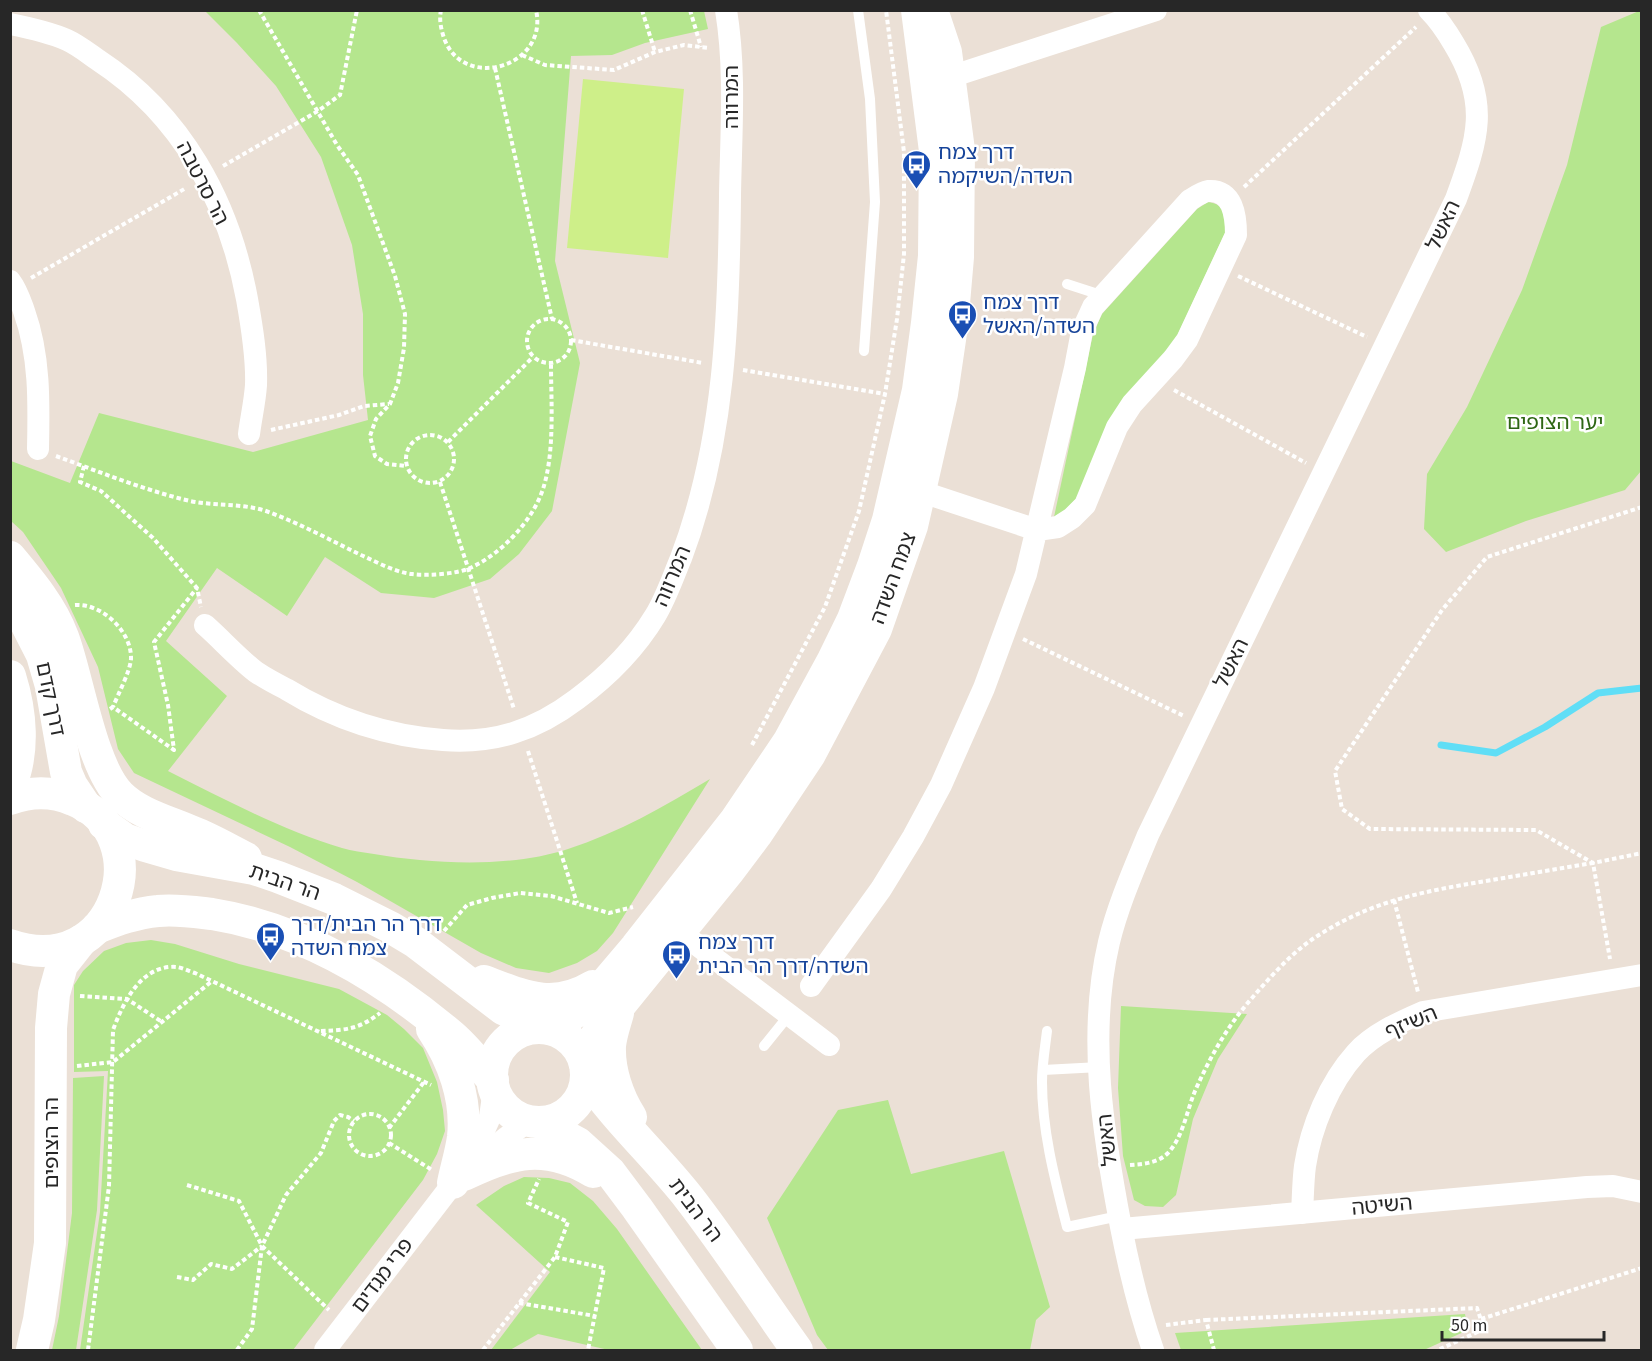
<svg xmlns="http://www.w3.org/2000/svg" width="1652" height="1361" viewBox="0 0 1652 1361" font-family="'Source Sans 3','Noto Sans Hebrew',sans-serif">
  <rect width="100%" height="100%" fill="#ebe0d6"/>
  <!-- green -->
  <g fill="#b5e68e">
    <path d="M205,11H704L708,29L645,43L612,55L571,56L555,261L580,363L552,511L519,554L490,579L434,598L381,593L325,557L287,616L217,568L166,641L227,696L168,771C224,799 282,830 342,848C352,851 363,852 374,854C432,864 511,868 568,849C618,833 665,806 710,779L613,933L597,951L577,963L549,973L516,968L481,953L357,882L290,847L134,773L118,749L98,667L61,588L23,532L11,521V461L70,483L99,413L253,452L368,420L363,375V314L352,245L321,157L276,86L237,43Z"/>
    <path d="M1639,11H1642L1641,471L1625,490L1526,521L1446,552L1424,529L1427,474L1467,407L1522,290L1567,165L1601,27Z"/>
    <path d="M1208,202C1226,204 1226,218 1225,233L1178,334L1076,499L1065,510L1054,517L1093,334L1102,314L1197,209Z"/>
    <path d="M151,940L175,944L239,964L339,989L387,1015L404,1029L423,1048L437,1082L443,1110L445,1131L437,1154L423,1180L293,1350H80L100,1212L108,1071L74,1072V985L83,971L104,951L126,943Z"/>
    <path d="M1121,1006L1247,1014L1218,1059L1193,1119L1176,1195L1163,1207L1145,1206L1134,1200L1123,1156L1118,1088Z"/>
    <path d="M104,1076L97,1210L76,1350H52L59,1316L72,1213L73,1078Z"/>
    <path d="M888,1100L911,1174L1004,1151L1050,1307L1036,1320L1030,1350H828L817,1335L767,1218L838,1110Z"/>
    <path d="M524,1177L549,1178L570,1183L593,1201L617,1229L702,1350H609L538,1334L510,1350H491L550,1272L476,1205L504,1186Z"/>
    <path d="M1465,1314L1468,1330L1424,1350H1181L1175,1333Z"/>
  </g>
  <!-- pitch -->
  <path fill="#ceef89" d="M583,79L684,89L668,258L567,248Z"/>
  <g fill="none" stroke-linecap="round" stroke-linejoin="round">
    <!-- stream -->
    <path stroke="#60def6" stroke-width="7" d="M1441,745L1496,753L1545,727L1598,693L1642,688"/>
    <!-- path -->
    <g stroke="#fff" stroke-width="4" stroke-dasharray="4.5 3" stroke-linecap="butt">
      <path d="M259,10L337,145L358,175L395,276L405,314L404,348L398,383L390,404L376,419L370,436L375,456L387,464L406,466"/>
      <path d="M441,10C439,20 441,29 444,38C463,92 549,67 536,10"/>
      <path d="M642,10L655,52"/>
      <path d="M690,10L701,47"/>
      <path d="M522,55L545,65L614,70L655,52L684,45L709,48"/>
      <path d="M495,68L552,319"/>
      <path d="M223,166L318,111L340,95L357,10"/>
      <path d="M1244,187L1416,27"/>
      <path d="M1238,276L1367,337"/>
      <path d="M31,278L186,188"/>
      <circle cx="549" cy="341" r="22"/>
      <path d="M571,340L703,363"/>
      <path d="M743,370L885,394"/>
      <path d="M1174,390L1306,463"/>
      <path d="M271,430L339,415L364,406L389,404"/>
      <circle cx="430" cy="459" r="24"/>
      <path d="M448,442L533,357"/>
      <path d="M56,456C100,472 144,490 190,501C215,506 241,503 266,511C299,523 330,540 361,555C377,562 394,572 412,574C426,576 458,574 470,568C501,554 532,522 543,489C555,452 551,402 551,363"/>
      <path d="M84,466L80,482L101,491L153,538L197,588L201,607"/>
      <path d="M440,482L514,709"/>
      <path d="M1642,507L1487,557L1442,610L1335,771L1342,809L1370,829L1536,830L1593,863L1642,853"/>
      <path d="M75,605C102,603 132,632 131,659C130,672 118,694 113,707"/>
      <path d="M1023,639L1184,716"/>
      <path d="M110,709L113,707L174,750L168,705L154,642L197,588"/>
      <path d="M752,745L825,607L859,511L885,394L897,319L904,254V152L886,10"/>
      <path d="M528,751L577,903"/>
      <path d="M1394,900L1418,992"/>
      <path d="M444,931L467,905L492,898L520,893L551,896L609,913L633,907"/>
      <path d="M80,996L127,999L162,1022"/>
      <path d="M321,1031C347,1030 359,1029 380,1013"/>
      <path d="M77,1066L113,1062L212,981"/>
      <circle cx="370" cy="1135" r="21"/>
      <path d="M389,1128L424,1082"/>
      <path d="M389,1143L432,1170"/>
      <path d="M1130,1165C1144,1164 1158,1163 1168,1153C1183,1137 1187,1110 1195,1091C1210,1057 1228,1025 1252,998C1273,974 1295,949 1322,933C1375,900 1426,891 1486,881C1522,875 1557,869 1593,863L1610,959"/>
      <path d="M187,1185L239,1201L262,1246L329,1310"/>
      <path d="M555,1257L604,1268L588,1350"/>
      <path d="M177,1277L193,1280L211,1264L232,1269L262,1246"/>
      <path d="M519,1303L595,1316"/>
      <path d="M1481,1319L1642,1268"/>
      <path d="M1206,1320L1477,1308L1484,1329L1438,1350"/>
      <path d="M1166,1325L1206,1320L1214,1350"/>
      <path d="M88,1350L109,1186L113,1030C123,1003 141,964 177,967C183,968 189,971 195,973L431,1085"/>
      <path d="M237,1350L252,1329L262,1246L286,1195L321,1153L334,1121L340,1115L348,1117L354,1121"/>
      <path d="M483,1350L555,1257L568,1222L528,1203L539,1179"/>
    </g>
    <!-- lane -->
    <g stroke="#fff" stroke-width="10">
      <path d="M858,10L870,99L875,202L864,351"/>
      <path d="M1067,284L1104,296"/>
      <path d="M1047,1031C1045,1048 1042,1065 1042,1082C1042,1131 1055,1180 1067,1227L1119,1216"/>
      <path d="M764,1046L789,1015"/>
      <path d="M1043,1070L1100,1067"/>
    </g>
    <!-- street -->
    <g stroke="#fff" stroke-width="22">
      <path d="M10,24C30,28 49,32 67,40C78,45 88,53 98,60C182,115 229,202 247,299C252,327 257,357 256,385C255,401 251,418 249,434"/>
      <path d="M950,77L1156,10"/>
      <path d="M10,281C17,290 20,300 24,311C40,356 39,402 38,449"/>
      <path d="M205,625C222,640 238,658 256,672C265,678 276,684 286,689C335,719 386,736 443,740C495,744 536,730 577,699C608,676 635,649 655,616C666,598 673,577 681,558C725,442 729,317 730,195C731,133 736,71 726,10"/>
      <path d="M680,932L829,1045"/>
      <path d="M811,986L881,889L913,837L941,785L984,688L1026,574L1075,368L1082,331L1093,307L1190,200C1195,197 1202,192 1208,191C1233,189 1236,216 1236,235L1187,340L1173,359L1132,404L1117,427L1085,505L1072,518L1058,527L1037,530L907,487"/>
      <path d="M474,1165L507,1137L530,1120"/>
      <path d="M1302,1213C1303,1197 1303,1181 1305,1166C1311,1127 1329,1083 1356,1053C1373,1034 1400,1022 1423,1012L1642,975"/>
      <path d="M1122,1229L1587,1187L1613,1186L1642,1192"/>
      <path d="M325,1350L471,1160L490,1117L494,1089"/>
      <path d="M1153,1350C1139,1310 1129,1268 1121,1227C1103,1134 1087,1035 1109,942C1118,905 1134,869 1148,835L1456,199C1478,139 1490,103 1454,44C1447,32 1439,20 1429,10"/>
    </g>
    <!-- secondary -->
    <g stroke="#fff" stroke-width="32">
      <path d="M10,557C31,582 52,607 63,637C78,677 91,766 120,795C139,814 168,821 193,832C211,839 228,849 246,858"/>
      <path d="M10,592L42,655L51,686L66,772L72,786L86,807"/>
      <path d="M10,676C21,711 25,752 10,787"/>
      <path d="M10,799C32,791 52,791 73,800C161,835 116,982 10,945"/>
      <path d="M104,824L125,839L145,846L176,855L254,869L278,877L334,899L390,927L415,942L503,1009L544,1027"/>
      <path d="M97,928C117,920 136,913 158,911C175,909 195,912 212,914C300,928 382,977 450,1034C466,1047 479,1065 493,1080"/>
      <path d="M484,981C524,996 553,1010 593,986"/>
      <path d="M618,1013C615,1024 611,1035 610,1046C609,1070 618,1097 631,1117"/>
      <circle cx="539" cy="1075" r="47"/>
      <path d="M432,1029C453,1060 467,1099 463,1137C461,1152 456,1168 453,1183"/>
      <path d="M549,1029L576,1012L591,1000L636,947L735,821L789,741L832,662L853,619L873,566L888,520L918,390L927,323L934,256L935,151L917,10"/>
      <path d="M585,1064L591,1045L599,1031L729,871L756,835L810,754L876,629L912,526L942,394L952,326L958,257L959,150L946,52L932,10"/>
      <path d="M586,1076C616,1120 656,1156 689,1198C727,1247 761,1300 797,1350"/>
      <path d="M539,1122L578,1143L610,1172L637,1208L737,1350"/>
      <path d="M464,1175C511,1152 546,1143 593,1172"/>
      <path d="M32,1350L39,1320L50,1243L51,1028L54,994L62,965L81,941"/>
    </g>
  </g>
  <!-- icons -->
  <defs>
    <symbol id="bus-pin" viewBox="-11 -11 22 30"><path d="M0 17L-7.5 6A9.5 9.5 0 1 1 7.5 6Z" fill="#1a4fb4" stroke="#fff"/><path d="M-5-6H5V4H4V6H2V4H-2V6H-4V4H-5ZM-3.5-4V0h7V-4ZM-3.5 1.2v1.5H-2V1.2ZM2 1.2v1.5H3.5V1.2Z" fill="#fff"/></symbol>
  </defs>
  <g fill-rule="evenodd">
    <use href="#bus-pin" x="900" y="148" width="33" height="45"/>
    <use href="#bus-pin" x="946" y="298" width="33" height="45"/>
    <use href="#bus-pin" x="254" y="920" width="33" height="45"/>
    <use href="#bus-pin" x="660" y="938" width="33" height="45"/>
  </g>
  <g text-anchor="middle" stroke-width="5" stroke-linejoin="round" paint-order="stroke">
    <!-- street labels -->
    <g font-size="21" fill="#272727" stroke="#fff">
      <text transform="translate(731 97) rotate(-90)" y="7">המרווה</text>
      <text transform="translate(203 183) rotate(63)" y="7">הר סרטבה</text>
      <text transform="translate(1443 225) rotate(-65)" y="7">האשל</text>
      <text transform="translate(672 576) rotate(-67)" y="7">המרווה</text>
      <text transform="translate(893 578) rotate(-70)" y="7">צמח השדה</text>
      <text transform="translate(1231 663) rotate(-64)" y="7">האשל</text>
      <text transform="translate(51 699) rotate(78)" y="7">דרך קדם</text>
      <text transform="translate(285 882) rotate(19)" y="7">הר הבית</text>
      <text transform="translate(1411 1022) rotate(-23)" y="7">השיזף</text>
      <text transform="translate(1107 1140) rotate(-96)" y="7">האשל</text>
      <text transform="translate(51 1143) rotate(-90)" y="7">הר הצופים</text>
      <text transform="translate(1382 1205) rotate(-5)" y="7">השיטה</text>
      <text transform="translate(696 1210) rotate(53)" y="7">הר הבית</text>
      <text transform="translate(382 1275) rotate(-53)" y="7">פרי מגדים</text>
    </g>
    <!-- transit labels -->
    <g font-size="21" fill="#164399" stroke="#fff" text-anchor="start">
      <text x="938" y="159">דרך צמח<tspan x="938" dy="24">השדה/השיקמה</tspan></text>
      <text x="983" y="309">דרך צמח<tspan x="983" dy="24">השדה/האשל</tspan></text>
      <text x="291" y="931">דרך הר הבית/דרך<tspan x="291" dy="24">צמח השדה</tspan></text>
      <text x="698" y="949">דרך צמח<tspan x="698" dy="24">השדה/דרך הר הבית</tspan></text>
    </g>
    <!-- park labels -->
    <g font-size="21" fill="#2e6614" stroke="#fff">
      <text x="1555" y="429">יער הצופים</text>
    </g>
  </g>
  <!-- border -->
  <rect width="1652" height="1361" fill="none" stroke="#272727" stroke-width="24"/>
  <!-- scale -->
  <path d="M1442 1331v9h162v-9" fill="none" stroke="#272727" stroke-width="3"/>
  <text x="1451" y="1331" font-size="18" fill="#272727" stroke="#ffffff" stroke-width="4.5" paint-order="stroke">50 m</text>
</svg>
